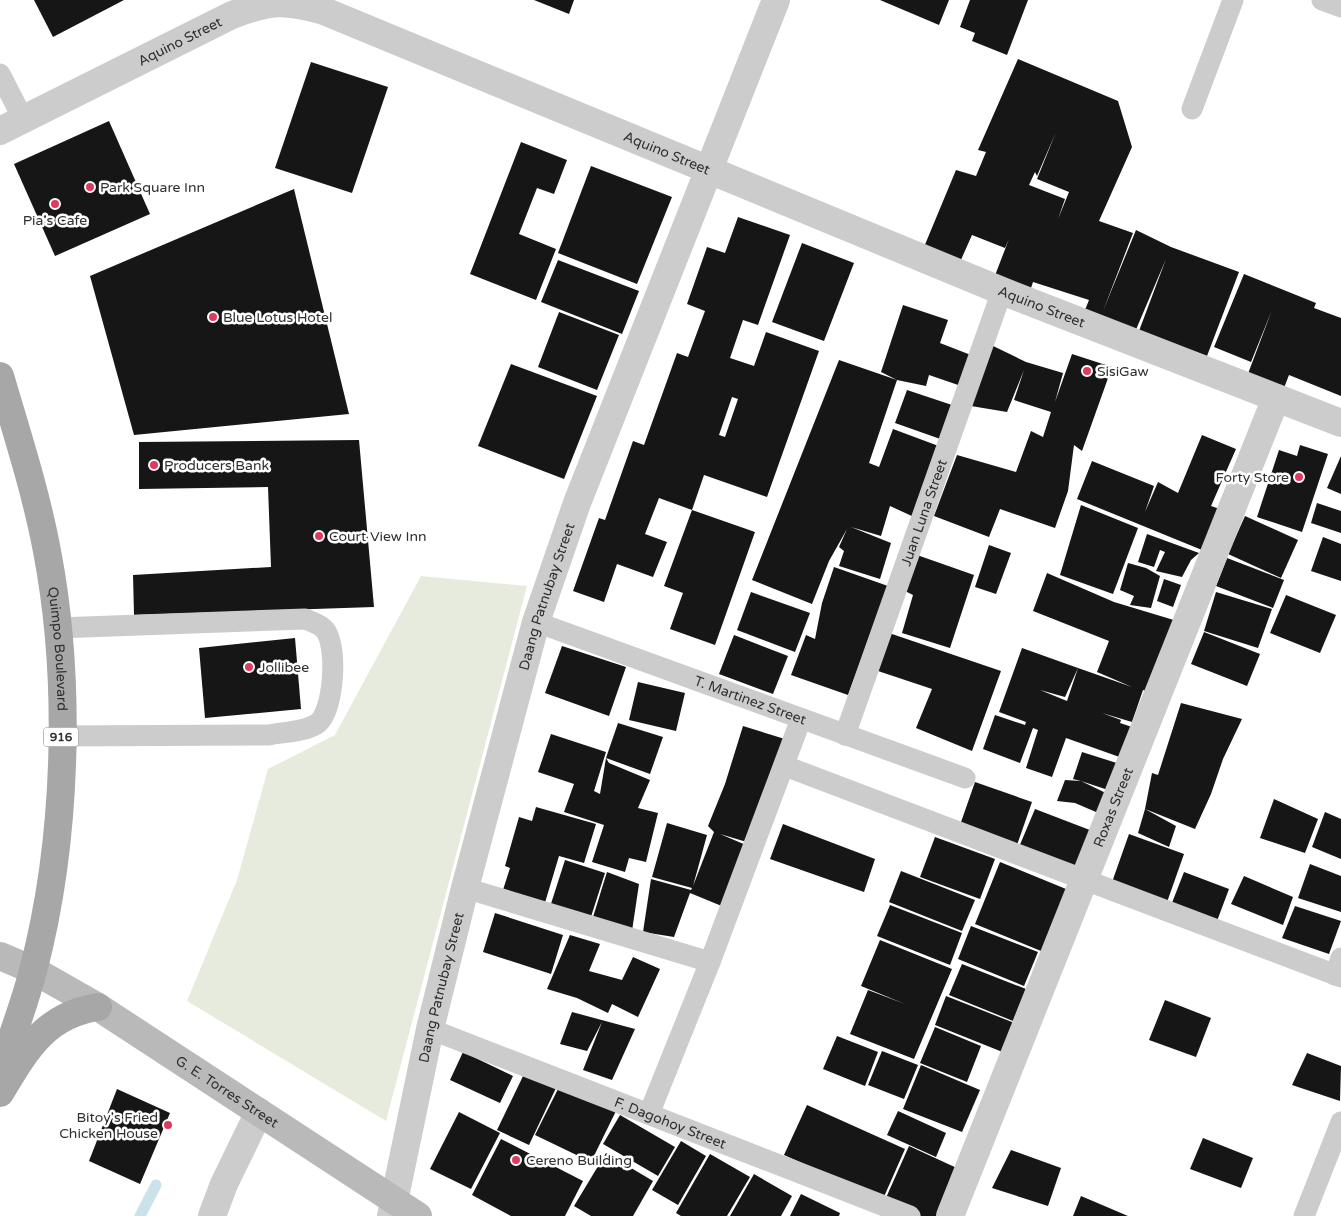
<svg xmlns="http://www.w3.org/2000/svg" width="1341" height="1216" viewBox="0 0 1341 1216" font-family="'Varela Round',sans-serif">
  <rect width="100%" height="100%" fill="#fff"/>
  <!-- green -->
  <path fill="#e7ebdd" d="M421,576L527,586L386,1121L187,1001L237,880L268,769L335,735Z"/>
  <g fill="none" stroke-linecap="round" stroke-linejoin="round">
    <!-- stream -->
    <path stroke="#cae3ea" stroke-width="11" d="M140,1216L156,1185"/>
  </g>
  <!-- building -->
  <g fill="#161616" fill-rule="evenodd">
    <path d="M34,0H124L53,37Z"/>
    <path d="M534,0H574L569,14Z"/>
    <path d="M880,0H949L939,25Z"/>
    <path d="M970,0H1028L1007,55L972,41L975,33L960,27Z"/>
    <path d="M1018,59L1118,101L1132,147L1099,221L1133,233L1103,311L1136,230L1171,247L1239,272L1207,356L1139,331L1166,259L1132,339L1085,310L1089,300L1033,282L1030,291L994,278L1009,239L1005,248L972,235L960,262L924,247L956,170L976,176L986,152L978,150ZM1056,132L1037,179L1069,192L1058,219L1065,199L1029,185L1035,172L1037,176Z"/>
    <path d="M311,62L388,87L352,193L275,168Z"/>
    <path d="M109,121L150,214L55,256L14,164Z"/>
    <path d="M521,142L567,160L554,194L537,188L519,234L556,249L536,300L470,274Z"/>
    <path d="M591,166L672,197L637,284L558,253Z"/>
    <path d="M294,189L349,414L134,435L90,276Z"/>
    <path d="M738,217L790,235L758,325L743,320L730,358L754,366L766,332L819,351L767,497L704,475L692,510L659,498L645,534L667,542L653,577L617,564L604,602L573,591L599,518L605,520L633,441L644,445L677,353L688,357L705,311L687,304L707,247L725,253ZM732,397L738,399L725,437L719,435Z"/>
    <path d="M802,243L854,263L824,341L772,322Z"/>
    <path d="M558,260L639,291L622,334L541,302Z"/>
    <path d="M1244,274L1316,303L1314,308L1341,318V396L1289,375L1282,393L1246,379L1272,310L1251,362L1214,347Z"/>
    <path d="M903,305L948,320L940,343L976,357L964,387L929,375L926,386L897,380L869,463L879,467L893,429L944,448L914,517L890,506L881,536L851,527L891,543L880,579L839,566L844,551L839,547L847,529L829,561L812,604L752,580L839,360L897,380L881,372Z"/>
    <path d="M559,312L619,335L597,390L538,367Z"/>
    <path d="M989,344L1026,362L1063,373L1055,402L1072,354L1112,367L1082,451L1074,445L1068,491L1055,528L1000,509L989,537L934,516L957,455L1016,472L1031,431L1043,437L1051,412L1014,400L1024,370L1007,412L965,405Z"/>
    <path d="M511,364L597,396L564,479L478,446Z"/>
    <path d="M907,390L958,407L946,441L895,423Z"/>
    <path d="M1202,435L1236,449L1211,506L1220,509L1202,550L1077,499L1092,461L1154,486L1145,512L1158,482L1178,493Z"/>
    <path d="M359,440L374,607L134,615L133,575L271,567L268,487L139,489V442Z"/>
    <path d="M1300,445L1328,454L1302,532L1257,517L1279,450L1297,456Z"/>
    <path d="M1341,456V494L1327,488Z"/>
    <path d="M1317,503L1341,511V533L1311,523Z"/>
    <path d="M1081,505L1138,528L1113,594L1060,575Z"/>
    <path d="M692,510L755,532L715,645L670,629L683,593L664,586Z"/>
    <path d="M1245,516L1298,540L1281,578L1228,554Z"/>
    <path d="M1147,534L1199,553L1191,560L1182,577L1156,571L1165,552L1160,550L1154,567L1138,562Z"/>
    <path d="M1323,537L1341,544V581L1311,571Z"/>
    <path d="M989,545L1011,553L996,594L975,587Z"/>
    <path d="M917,555L974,575L950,648L902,633L913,595L905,591Z"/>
    <path d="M1227,558L1284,580L1273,608L1216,586Z"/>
    <path d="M1128,563L1146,568L1160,576L1151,608L1130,605L1134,596L1120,590Z"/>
    <path d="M834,567L888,586L848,695L791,675L806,635L815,639L822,603Z"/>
    <path d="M1047,573L1114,602L1177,621L1150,692L1143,690L1132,722L1102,713L1121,720L1120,723L1141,730L1128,760L1066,738L1052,777L1026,768L1038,730L1033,728L1020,763L983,749L995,715L1025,725L1026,722L999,712L1022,648L1078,668L1065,697L1040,690L1067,701L1078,668L1132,687L1097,672L1109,641L1033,611Z"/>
    <path d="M1164,579L1181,585L1173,607L1157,601Z"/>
    <path d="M751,592L810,613L795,652L737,630Z"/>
    <path d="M1216,592L1272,609L1258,648L1204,631Z"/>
    <path d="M1286,595L1336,615L1320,653L1270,633Z"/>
    <path d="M1204,632L1260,654L1247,686L1191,664Z"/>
    <path d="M889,633L1001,671L972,751L916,728L932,689L875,670Z"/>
    <path d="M734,635L788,656L773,694L719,674Z"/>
    <path d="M295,638L301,709L205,718L199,648Z"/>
    <path d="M562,646L626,667L609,716L545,693Z"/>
    <path d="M638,682L685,693L676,731L629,720Z"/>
    <path d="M1181,703L1242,719L1223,759L1211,794L1195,829L1145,809L1176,826L1169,847L1138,833L1145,809L1152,773L1158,775Z"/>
    <path d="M618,723L663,737L650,774L606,758Z"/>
    <path d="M743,726L788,740L750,843L720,834L753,848L729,909L690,893L674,937L643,932L651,879L691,890L692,888L652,877L667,823L707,835L693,886L714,832L708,826L725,784Z"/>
    <path d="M551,734L606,752L594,791L600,794L606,758L609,763L650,780L638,808L658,813L646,862L629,858L625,872L592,862L604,825L564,812L574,784L538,772Z"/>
    <path d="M1082,752L1123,765L1114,792L1081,781L1112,796L1103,815L1075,803L1057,801L1065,780L1081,781L1073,779Z"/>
    <path d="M975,782L1032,802L1017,845L960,825Z"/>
    <path d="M1274,799L1318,819L1305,853L1260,838Z"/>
    <path d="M536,807L596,824L584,863L559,856L544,906L502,893L510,868L505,866L519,817L532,821Z"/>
    <path d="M1035,809L1095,832L1079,871L1019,847Z"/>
    <path d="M1325,812L1341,819V859L1312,847Z"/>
    <path d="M783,824L875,859L864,892L770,859Z"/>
    <path d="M1129,834L1184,854L1166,905L1111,885Z"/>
    <path d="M935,837L995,859L980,899L920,877Z"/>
    <path d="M565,860L605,873L589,923L549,910Z"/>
    <path d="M1000,862L1066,889L1041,951L975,924Z"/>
    <path d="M1310,864L1341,876V912L1298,898Z"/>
    <path d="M901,871L975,900L962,931L889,902Z"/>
    <path d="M607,872L639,884L632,931L593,917Z"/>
    <path d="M1184,872L1229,889L1217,921L1170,908Z"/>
    <path d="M1244,876L1293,897L1283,925L1231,904Z"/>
    <path d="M890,905L962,933L950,965L877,936Z"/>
    <path d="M1295,906L1341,921L1329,954L1282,938Z"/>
    <path d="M495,913L563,935L551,974L483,952Z"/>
    <path d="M971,926L1038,952L1024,986L958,959Z"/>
    <path d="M570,935L600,944L589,971L622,980L633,957L660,969L638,1017L612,1004L608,1013L577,998L547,989Z"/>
    <path d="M880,940L952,969L914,1059L850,1034L868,990L905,1004L861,986Z"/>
    <path d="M962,964L1026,989L1013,1021L949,995Z"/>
    <path d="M946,996L1017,1024L1005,1053L935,1025Z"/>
    <path d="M1165,1000L1211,1018L1196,1057L1149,1040Z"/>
    <path d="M572,1012L635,1029L612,1080L583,1070L602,1022L587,1051L560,1044Z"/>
    <path d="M935,1027L981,1046L967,1082L920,1063Z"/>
    <path d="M837,1036L878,1052L865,1086L823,1069Z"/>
    <path d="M882,1051L918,1065L904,1099L868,1085Z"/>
    <path d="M463,1052L513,1076L500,1103L450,1080Z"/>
    <path d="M1307,1053L1341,1066L1340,1101L1292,1085Z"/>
    <path d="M921,1065L980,1090L962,1132L903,1109Z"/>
    <path d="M525,1072L556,1088L529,1145L497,1130Z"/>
    <path d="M560,1085L616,1111L591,1162L535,1135Z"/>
    <path d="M117,1089L170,1113L140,1184L89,1161Z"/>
    <path d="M807,1105L905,1149L883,1199L784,1155Z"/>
    <path d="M898,1111L946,1133L936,1157L887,1135Z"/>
    <path d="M459,1112L500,1133L471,1189L430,1169Z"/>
    <path d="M620,1115L675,1147L658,1176L603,1144Z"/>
    <path d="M1203,1138L1253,1158L1241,1188L1190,1169Z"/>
    <path d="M501,1139L583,1181L565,1216H511L472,1195Z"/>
    <path d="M681,1141L706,1156L678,1205L652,1190Z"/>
    <path d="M909,1146L959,1169L938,1216H921L885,1200Z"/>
    <path d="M1011,1150L1061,1168L1048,1206L992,1188Z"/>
    <path d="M606,1153L653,1181L633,1216H591L574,1206Z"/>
    <path d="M710,1154L750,1177L727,1216H681L676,1213Z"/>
    <path d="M754,1174L792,1196L781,1216H730Z"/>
    <path d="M801,1194L840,1213L839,1216H790Z"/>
    <path d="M1081,1196L1128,1216H1073Z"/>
  </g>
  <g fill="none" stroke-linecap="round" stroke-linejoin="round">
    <!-- lane -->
    <g stroke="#ccc" stroke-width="21">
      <path d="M1322,0L1341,7"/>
      <path d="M0,74L23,119"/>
      <path d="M1192,109L1233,0"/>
      <path id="s1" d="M536,622L965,778"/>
      <path d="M57,628L305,619C312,622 320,624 325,630C338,646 334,710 318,723C306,732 284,732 269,735L61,736"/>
      <path id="s2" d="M845,735L1002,291"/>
      <path d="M785,766L1341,977"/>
      <path d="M465,888L710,962"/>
      <path d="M1335,975L1341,958"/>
      <path id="s3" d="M430,1029L910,1216"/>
      <path d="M649,1114L710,962L801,719"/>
      <path d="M1304,1216L1341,1122"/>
    </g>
    <!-- street -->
    <g stroke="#ccc" stroke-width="28">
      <path id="s4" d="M0,131L232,15C271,0 284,0 324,11L1002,291L1341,423"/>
      <path d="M212,1216L224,1184L259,1112"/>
      <path id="s5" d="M391,1216L430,1029L465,888L536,622L577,503L776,0"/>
      <path id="s6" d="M950,1216L1276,398"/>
    </g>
    <!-- secondary -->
    <path stroke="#b9b9b9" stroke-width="28" id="s7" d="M0,956L33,970L98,1007L418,1216"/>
    <!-- primary -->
    <g stroke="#a7a7a7" stroke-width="28">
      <path id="s8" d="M0,376C17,434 36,492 47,551C72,682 67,842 33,971C24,1005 12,1038 0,1071"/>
      <path d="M0,1093C26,1050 45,1015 98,1007"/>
    </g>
  </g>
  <!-- markers -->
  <g fill="#de395f" stroke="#fff" stroke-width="2">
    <circle cx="90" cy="187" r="5"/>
    <circle cx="55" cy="204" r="5"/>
    <circle cx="213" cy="317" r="5"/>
    <circle cx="1087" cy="371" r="5"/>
    <circle cx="154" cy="465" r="5"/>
    <circle cx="1299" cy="477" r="5"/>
    <circle cx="319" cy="536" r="5"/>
    <circle cx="249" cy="667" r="5"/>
    <circle cx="168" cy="1125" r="5"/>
    <circle cx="516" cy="1160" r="5"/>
  </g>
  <g text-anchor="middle" stroke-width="5" stroke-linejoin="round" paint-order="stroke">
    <!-- shield labels -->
    <rect fill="#fff" stroke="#6d6d6d" stroke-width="1" x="43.5" y="727.5" width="35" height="19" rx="4"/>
    <g font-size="12" font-weight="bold" fill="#2f2f2f">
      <text x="61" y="741">916</text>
    </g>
    <!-- street labels -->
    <g font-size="14" fill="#2f2f2f" stroke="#fff">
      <text dy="5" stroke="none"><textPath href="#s4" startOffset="201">Aquino Street</textPath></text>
      <text dy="5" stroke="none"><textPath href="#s4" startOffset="725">Aquino Street</textPath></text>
      <text dy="5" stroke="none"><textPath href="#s4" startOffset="1130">Aquino Street</textPath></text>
      <text dy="5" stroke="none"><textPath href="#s2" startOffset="236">Juan Luna Street</textPath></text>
      <text dy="5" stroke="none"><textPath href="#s5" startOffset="639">Daang Patnubay Street</textPath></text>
      <text dy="5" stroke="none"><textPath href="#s8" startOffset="280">Quimpo Boulevard</textPath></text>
      <text dy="5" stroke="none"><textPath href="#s1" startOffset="228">T. Martinez Street</textPath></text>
      <text dy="5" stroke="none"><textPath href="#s6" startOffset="440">Roxas Street</textPath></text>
      <text dy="5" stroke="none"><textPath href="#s5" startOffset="234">Daang Patnubay Street</textPath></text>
      <text dy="5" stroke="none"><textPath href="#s7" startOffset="265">G. E. Torres Street</textPath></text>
      <text dy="5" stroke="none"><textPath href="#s3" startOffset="258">F. Dagohoy Street</textPath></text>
    </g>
    <!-- poi labels -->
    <g font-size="14" fill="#2f2f2f" stroke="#fff" text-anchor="start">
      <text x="100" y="192">Park Square Inn</text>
      <text x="55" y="225" text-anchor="middle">Pia's Cafe</text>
      <text x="223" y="322">Blue Lotus Hotel</text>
      <text x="1097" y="376">SisiGaw</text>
      <text x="164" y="470">Producers Bank</text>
      <text x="1289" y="482" text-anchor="end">Forty Store</text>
      <text x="329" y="541">Court View Inn</text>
      <text x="259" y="672">Jollibee</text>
      <text x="158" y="1122" text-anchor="end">Bitoy's Fried<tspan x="158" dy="16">Chicken House</tspan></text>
      <text x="526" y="1165">Cereno Building</text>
    </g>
  </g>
</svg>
